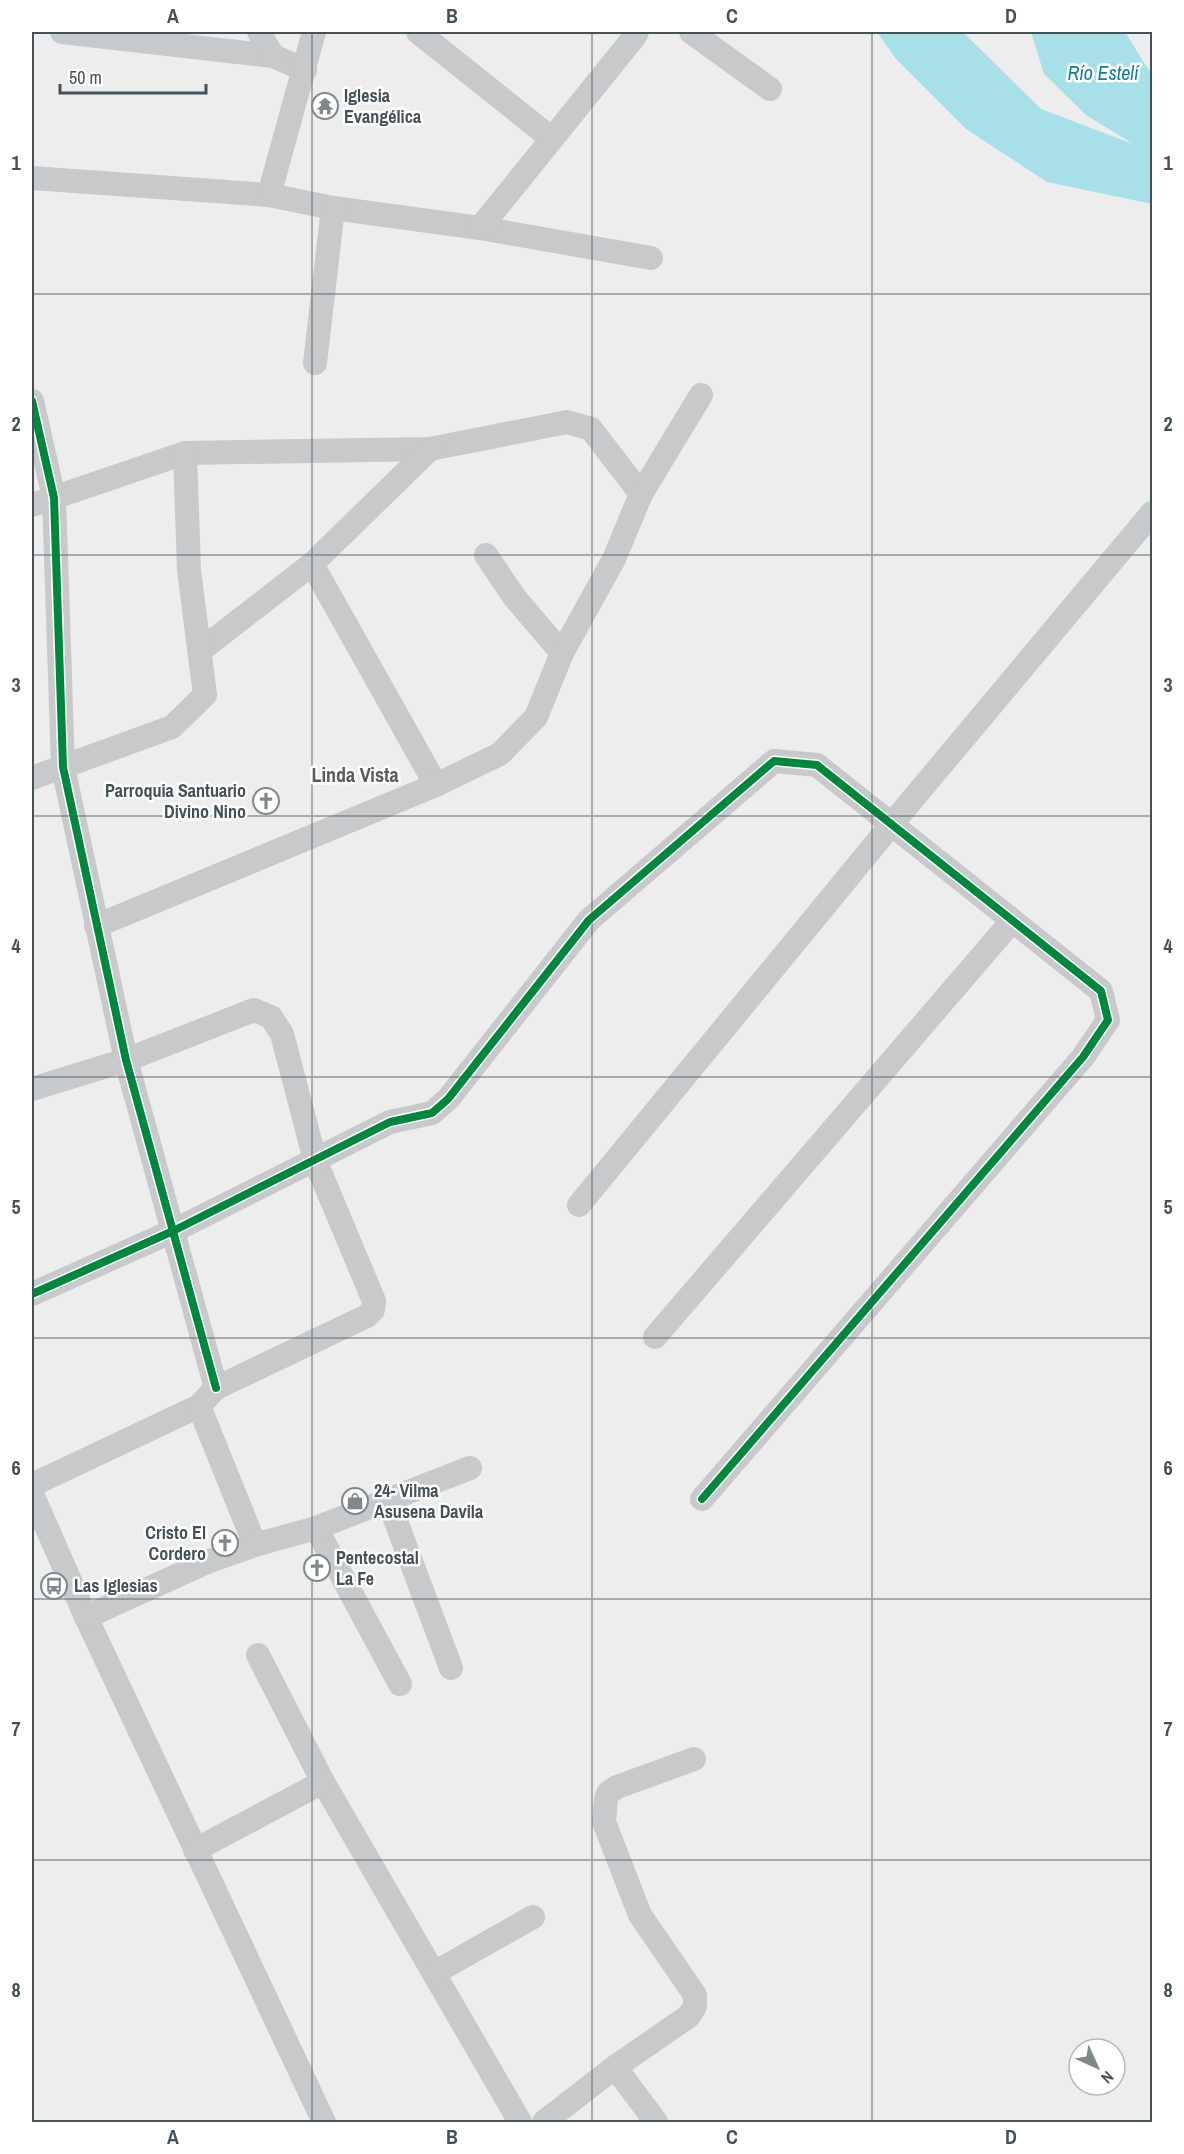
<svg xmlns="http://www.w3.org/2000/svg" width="1184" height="2154" viewBox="0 0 1184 2154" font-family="'Archivo Narrow',sans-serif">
  <rect width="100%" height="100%" fill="#eeeded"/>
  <!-- water -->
  <path fill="#a7e0e9" d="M877,32H963L1041,109L1133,144L1086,115L1044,74L1031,32H1125L1152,75V204L1047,182L966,129L896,59Z"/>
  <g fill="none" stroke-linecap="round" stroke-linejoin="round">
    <!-- minor -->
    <g stroke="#c7c9cb" stroke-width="24">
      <path d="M62,32L273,56L305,70"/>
      <path d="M259,32L273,56"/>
      <path d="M418,32L552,139"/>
      <path d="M691,32L770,89"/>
      <path d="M32,178L269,195L333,208L480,228L651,258"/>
      <path d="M269,195L314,32"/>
      <path d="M480,228L635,36L637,32"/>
      <path d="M315,363L333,208"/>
      <path d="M32,401L54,498L63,767L126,1060L216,1388"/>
      <path d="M32,505L185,453L430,449L567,422L591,429L641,494"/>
      <path d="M486,555L515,598L562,653"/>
      <path d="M312,564L436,785"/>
      <path d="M201,650L312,564L430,449"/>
      <path d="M32,778L172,727L205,695L189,570L185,453"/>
      <path d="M96,926L436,785L500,754L536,717L562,653L614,559L641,494L701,395"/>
      <path d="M32,1089L126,1060L254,1010L271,1017L282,1034L315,1160L374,1301L373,1310L367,1316L216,1388L199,1406L32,1485"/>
      <path d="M579,1205L891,825L1152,513"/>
      <path d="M32,1294L173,1231L390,1122L432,1113L448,1099L589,920L774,761L817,765L1101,991L1108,1020L1083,1057L702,1499"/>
      <path d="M655,1337L1012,921"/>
      <path d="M199,1406L255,1545"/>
      <path d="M32,1494L86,1617L324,2122"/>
      <path d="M388,1500L451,1668"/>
      <path d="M316,1528L400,1684"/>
      <path d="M86,1617L207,1562L255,1545L316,1528L470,1468"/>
      <path d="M258,1655L323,1782L520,2122"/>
      <path d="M195,1850L323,1782"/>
      <path d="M434,1973L533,1917"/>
      <path d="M615,2067L656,2122"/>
      <path d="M544,2122L615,2067L689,2016L695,2006V1995L640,1915L604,1822L606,1798L609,1792L617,1787L694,1759"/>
    </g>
    <defs>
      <g id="cycleway">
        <path d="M32,401L54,498L63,767L126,1060L216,1388"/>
        <path d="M32,1294L173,1231L390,1122L432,1113L448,1099L589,920L774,761L817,765L1101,991L1108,1020L1083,1057L702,1499"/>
      </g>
    </defs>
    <!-- cycleway casing -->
    <use href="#cycleway" stroke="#fff" stroke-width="11"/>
    <!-- cycleway -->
    <use href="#cycleway" stroke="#00873e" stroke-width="8"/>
  </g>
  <!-- grid -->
  <path fill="none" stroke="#455158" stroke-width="1.5" stroke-opacity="0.55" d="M312,32V2122M592,32V2122M872,32V2122M32,294H1152M32,555H1152M32,816H1152M32,1077H1152M32,1338H1152M32,1599H1152M32,1860H1152"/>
  <!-- icons -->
  <defs>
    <symbol id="temple-ring" viewBox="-11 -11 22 22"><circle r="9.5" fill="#fff" stroke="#80888c" stroke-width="1.5"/><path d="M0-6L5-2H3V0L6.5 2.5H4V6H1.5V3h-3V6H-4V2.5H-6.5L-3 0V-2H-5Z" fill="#80888c"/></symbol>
    <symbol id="church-ring" viewBox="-11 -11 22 22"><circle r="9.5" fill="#fff" stroke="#80888c" stroke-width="1.5"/><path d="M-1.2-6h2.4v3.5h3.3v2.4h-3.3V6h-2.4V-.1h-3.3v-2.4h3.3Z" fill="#80888c"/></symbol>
    <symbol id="shop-ring" viewBox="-11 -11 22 22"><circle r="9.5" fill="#fff" stroke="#80888c" stroke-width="1.5"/><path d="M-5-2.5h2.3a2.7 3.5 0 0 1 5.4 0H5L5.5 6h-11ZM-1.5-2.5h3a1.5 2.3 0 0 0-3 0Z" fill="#80888c"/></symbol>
    <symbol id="bus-ring" viewBox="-11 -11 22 22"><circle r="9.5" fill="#fff" stroke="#80888c" stroke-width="1.5"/><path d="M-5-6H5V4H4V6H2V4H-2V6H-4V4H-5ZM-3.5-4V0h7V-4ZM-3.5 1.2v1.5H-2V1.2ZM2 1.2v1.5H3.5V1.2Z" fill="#80888c"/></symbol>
  </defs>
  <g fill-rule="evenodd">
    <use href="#temple-ring" x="310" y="91" width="30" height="30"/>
    <use href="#church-ring" x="251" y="786" width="30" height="30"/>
    <use href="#shop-ring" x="340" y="1486" width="30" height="30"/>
    <use href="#church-ring" x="210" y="1528" width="30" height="30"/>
    <use href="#church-ring" x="302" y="1553" width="30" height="30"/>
    <use href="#bus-ring" x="39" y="1571" width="30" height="30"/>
  </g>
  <g text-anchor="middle" stroke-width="5" stroke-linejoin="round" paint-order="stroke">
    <!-- poi labels -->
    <g font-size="18" font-weight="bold" fill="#455158" stroke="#fff" text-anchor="start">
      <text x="344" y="102">Iglesia<tspan x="344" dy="21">Evangélica</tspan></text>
      <text x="246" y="797" text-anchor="end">Parroquia Santuario<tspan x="246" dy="21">Divino Nino</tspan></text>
      <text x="374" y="1497">24- Vilma<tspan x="374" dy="21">Asusena Davila</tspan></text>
      <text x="206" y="1539" text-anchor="end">Cristo El<tspan x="206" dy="21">Cordero</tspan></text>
      <text x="336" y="1564">Pentecostal<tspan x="336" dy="21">La Fe</tspan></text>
      <text x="74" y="1592">Las Iglesias</text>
    </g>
    <!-- water labels -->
    <g font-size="20" font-style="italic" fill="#127f90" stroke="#fff">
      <text x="1103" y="80">Río Estelí</text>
    </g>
    <!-- neighbourhood labels -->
    <g font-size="20" font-weight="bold" fill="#595d60" stroke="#fff">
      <text x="355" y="782">Linda Vista</text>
    </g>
  </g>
  <!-- border -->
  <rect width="1184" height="2154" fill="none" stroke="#ffffff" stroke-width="66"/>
  <!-- north arrow -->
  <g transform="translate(1097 2067) rotate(135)"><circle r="28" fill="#ffffff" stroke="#b5b9bc" stroke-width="1.5"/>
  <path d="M0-4.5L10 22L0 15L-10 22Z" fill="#80888c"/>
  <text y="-9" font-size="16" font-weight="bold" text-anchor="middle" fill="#455158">N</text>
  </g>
  <!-- scale -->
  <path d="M60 84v9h146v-9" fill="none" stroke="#455158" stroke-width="3"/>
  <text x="69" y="84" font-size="18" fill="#455158" stroke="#ffffff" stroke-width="4.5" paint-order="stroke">50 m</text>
  <rect x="33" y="33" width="1118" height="2088" fill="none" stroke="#455158" stroke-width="2"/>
  <g font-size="20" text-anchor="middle" font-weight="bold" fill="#455158">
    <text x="173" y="23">A</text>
    <text x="452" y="23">B</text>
    <text x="732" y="23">C</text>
    <text x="1011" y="23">D</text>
    <text x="16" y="170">1</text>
    <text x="1168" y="170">1</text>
    <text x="16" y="431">2</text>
    <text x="1168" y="431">2</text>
    <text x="16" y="692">3</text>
    <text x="1168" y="692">3</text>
    <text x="16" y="953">4</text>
    <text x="1168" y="953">4</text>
    <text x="16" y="1214">5</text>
    <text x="1168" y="1214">5</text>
    <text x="16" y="1475">6</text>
    <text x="1168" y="1475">6</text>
    <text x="16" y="1736">7</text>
    <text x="1168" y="1736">7</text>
    <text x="16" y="1997">8</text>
    <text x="1168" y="1997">8</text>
    <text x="173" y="2144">A</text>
    <text x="452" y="2144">B</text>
    <text x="732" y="2144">C</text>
    <text x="1011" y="2144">D</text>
  </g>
</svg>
